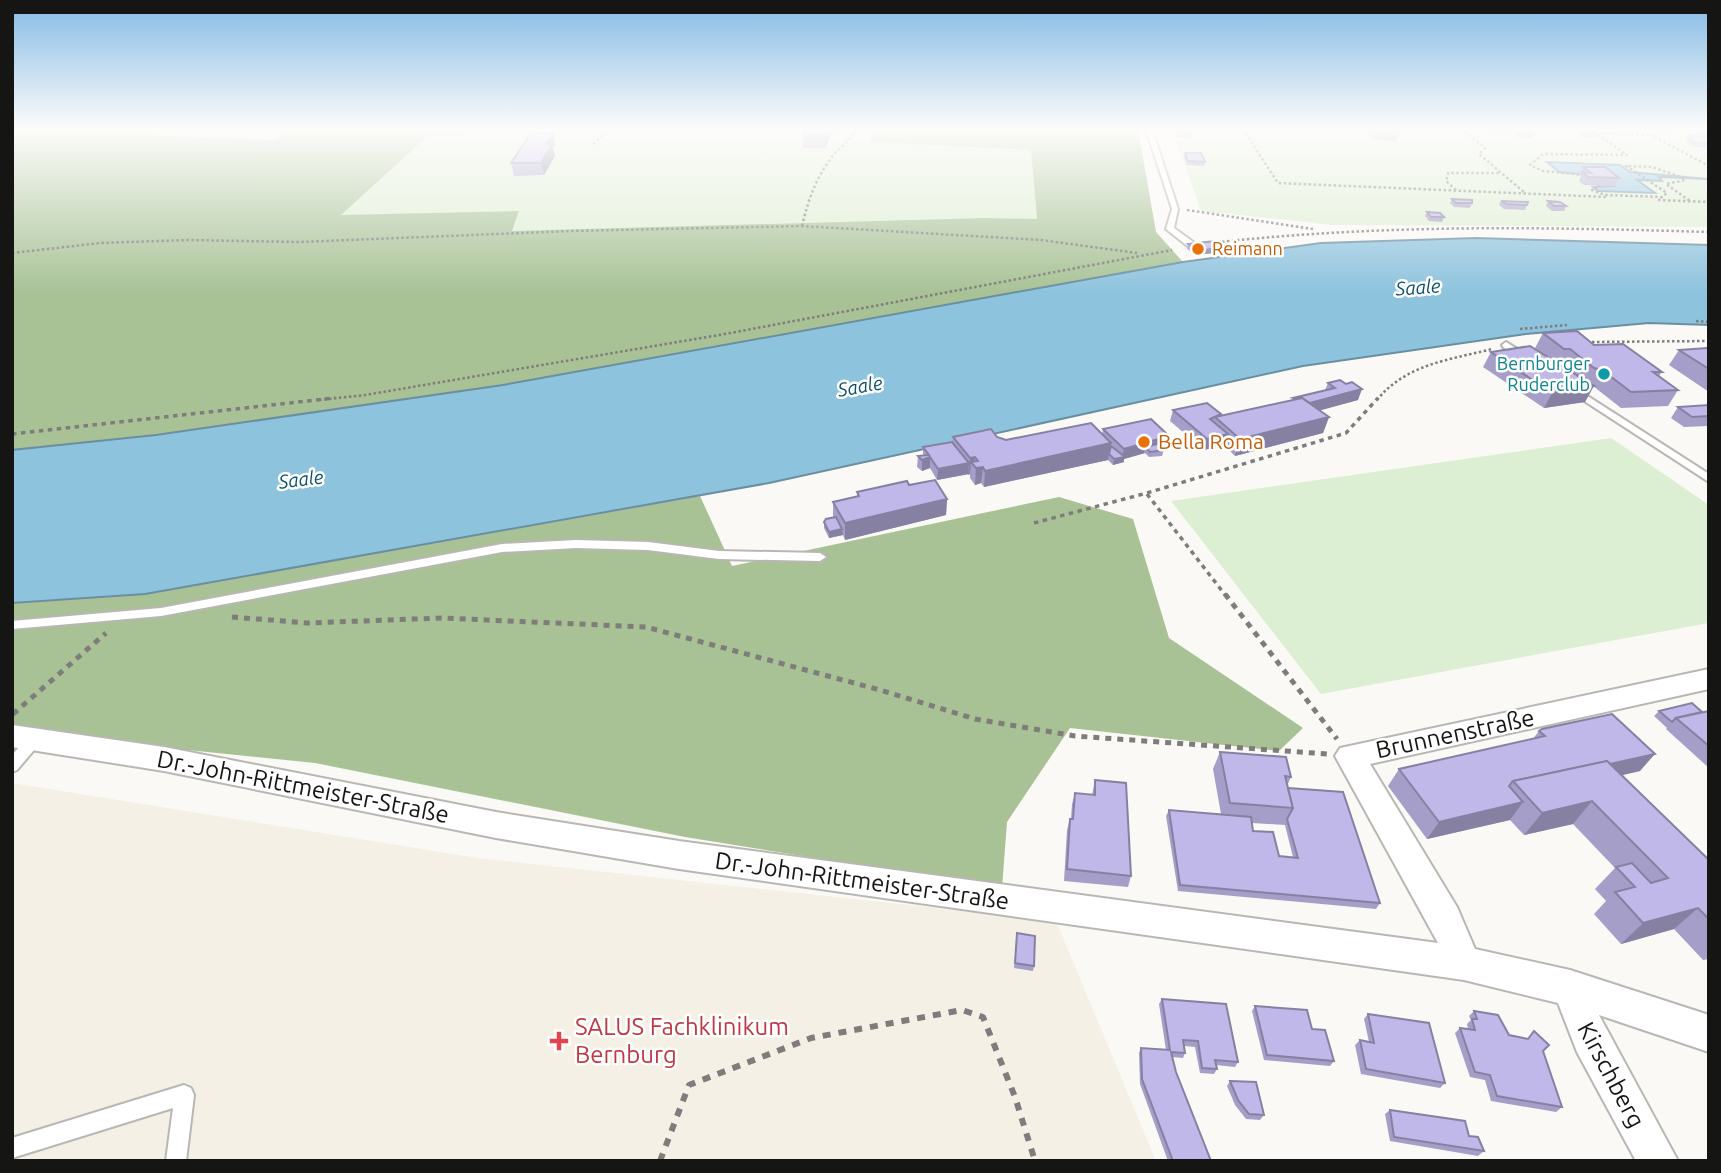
<svg xmlns="http://www.w3.org/2000/svg" width="1721" height="1173" viewBox="0 0 1721 1173" font-family="Ubuntu,sans-serif">
  <rect width="100%" height="100%" fill="#fbf9f6"/>
  <!-- built -->
  <path fill="#f5f0e5" d="M12,783L478,858L1056,921L1156,1161H12Z"/>
  <!-- green -->
  <g fill="#ddefd2">
    <path d="M137,129H294L274,140L123,134Z"/>
    <path d="M470,129H875L871,141L1031,150L1037,219L512,231L519,212L340,216L428,136H460Z"/>
    <path d="M1172,129H1709V227L1332,225L1201,211Z"/>
    <path d="M1611,438L1709,505V623L1321,694L1171,501Z"/>
  </g>
  <!-- forest -->
  <g fill="#a8c296">
    <path d="M12,129H137L126,134L274,140L294,129H470L460,136H428L341,215L519,211L512,231L985,218L1037,219L1031,150L870,142L875,129H1138L1156,232L1183,262L503,385L156,435L12,450Z"/>
    <path d="M700,496L732,566L1059,497L1133,519L1169,638L1303,728L1279,751L1070,728L1007,822L1002,888L685,837L315,763L12,732V603L145,594Z"/>
  </g>
  <!-- water -->
  <g fill="#8ec3de" stroke="#6a8fa1" stroke-width="2">
    <path d="M1547,162L1620,165L1630,172L1708,179L1659,177L1662,181L1637,180L1655,193L1598,191L1593,187L1614,186L1601,176L1559,172Z"/>
    <path d="M1476,238L1709,245V325L1649,323L1526,334L1303,366L769,483L145,594L12,603V450L156,435L503,385L1183,262L1321,243Z"/>
  </g>
  <g fill="none" stroke-linecap="round" stroke-linejoin="round">
    <defs>
      <g id="lane">
        <path d="M1146,129H1152L1178,209L1174,228L1196,244V248H1190L1166,229L1172,209Z"/>
        <path d="M1506,342L1527,355V359H1521L1503,347L1502,345Z"/>
        <path d="M1575,388L1709,474V482L1572,393V389Z"/>
        <path d="M576,540L648,542L719,551L820,553L826,557L820,561L719,559L648,550L576,548L502,552L161,616L12,629V621L161,608L502,544Z"/>
        <path d="M35,733L40,735L42,739L40,743L17,770L12,772V755L30,735Z"/>
        <path d="M184,1085L191,1088L194,1095L186,1161H166L173,1108L12,1158V1138Z"/>
      </g>
      <path id="street" d="M1709,669V689L1370,764L1457,907L1475,949L1570,970L1709,1015V1052L1599,1015L1678,1161H1636L1577,1052L1558,1003L1464,980L679,869L496,838L164,771L12,747V725L164,747L496,812L679,841L1438,943L1335,756L1340,748Z"/>
    </defs>
    <!-- lane casing -->
    <use href="#lane" stroke="#b8b7b3" stroke-width="4"/>
    <!-- street casing -->
    <use href="#street" stroke="#b8b7b3" stroke-width="4"/>
    <!-- path-far3 -->
    <g stroke="#7e7d7b" stroke-width="2.5" stroke-dasharray="2.5 2.5" stroke-linecap="butt">
      <path d="M1243,129L1278,183L1607,197"/>
      <path d="M1461,129L1485,148L1479,154L1525,193"/>
      <path d="M1676,129L1651,135L1709,166"/>
      <path d="M1621,134L1651,135"/>
      <path d="M593,144L609,129"/>
      <path d="M1584,175L1543,171L1530,165L1543,154L1627,155L1595,133L1621,134L1614,129"/>
      <path d="M1597,184L1599,185L1592,190L1605,195L1662,197L1667,193L1626,166L1652,167L1684,178L1685,180L1666,184L1690,201"/>
      <path d="M1456,190L1446,181L1448,173H1500"/>
      <path d="M1658,200L1709,202"/>
      <path d="M1187,210L1313,229"/>
      <path d="M802,226C808,201 815,180 831,158C837,149 853,139 856,129"/>
      <path d="M1212,243C1378,224 1543,227 1709,232"/>
      <path d="M12,253L100,243L188,240L300,242L570,231L802,226L1041,240L1137,253"/>
      <path d="M1696,321L1709,322"/>
      <path d="M1520,329L1567,325"/>
      <path d="M1587,342L1709,341"/>
      <path d="M319,400L365,395L725,334L1172,250"/>
      <path d="M1377,400C1406,364 1449,360 1492,349"/>
    </g>
    <!-- path-far2 -->
    <g stroke="#7e7d7b" stroke-width="3.5" stroke-dasharray="4.5 4.5" stroke-linecap="butt">
      <path d="M12,434L335,398"/>
      <path d="M1147,494L1226,596"/>
      <path d="M1034,523L1147,493L1346,433L1378,398"/>
    </g>
    <!-- path-far1 -->
    <g stroke="#7e7d7b" stroke-width="5" stroke-dasharray="6 6" stroke-linecap="butt">
      <path d="M1225,594L1337,739"/>
      <path d="M232,617L308,623L441,618L646,627L880,690L975,719L1075,736L1328,754"/>
      <path d="M13,714L106,633"/>
    </g>
    <!-- path -->
    <path stroke="#7e7d7b" stroke-width="6" stroke-dasharray="8 8" stroke-linecap="butt" d="M660,1161L689,1085L811,1038L962,1010L983,1017L1015,1097L1035,1161"/>
    <!-- lane -->
    <use href="#lane" fill="#fff" fill-rule="evenodd"/>
    <!-- street -->
    <use href="#street" fill="#fff" fill-rule="evenodd"/>
  </g>
  <!-- wall -->
  <g fill="#a59ec8" fill-rule="evenodd">
    <path d="M805,129H839L837,133H832L825,148H803V136L805,131Z"/>
    <path d="M1174,129H1194L1192,138L1177,137Z"/>
    <path d="M1365,129H1395L1399,133L1396,141L1373,140Z"/>
    <path d="M1480,129H1514L1512,132H1484Z"/>
    <path d="M1514,129L1534,134L1532,138L1518,137L1513,133Z"/>
    <path d="M1572,129H1590L1596,134L1594,138L1583,137Z"/>
    <path d="M1694,129H1709V148L1690,146L1686,139L1688,135L1697,136Z"/>
    <path d="M553,133L555,145L553,148L555,156L544,175L514,176L511,163Z"/>
    <path d="M1185,153L1205,162L1204,166L1187,165L1184,157Z"/>
    <path d="M1583,167L1619,178L1615,186L1584,185L1579,181L1581,176L1579,175Z"/>
    <path d="M1452,199L1472,203L1470,208L1454,207L1450,203Z"/>
    <path d="M1501,201L1527,205L1525,210L1504,209L1499,205Z"/>
    <path d="M1548,201L1566,206L1564,211H1552L1546,206Z"/>
    <path d="M1427,212L1444,217L1442,222L1429,221L1425,216Z"/>
    <path d="M1188,244L1223,252L1196,255L1187,249Z"/>
    <path d="M1543,333L1594,345L1662,372L1659,376L1678,390L1668,406L1621,408L1593,386L1585,402L1544,408L1483,367L1491,352L1546,356L1535,348Z"/>
    <path d="M1709,349V392L1669,365L1679,350Z"/>
    <path d="M1328,383L1358,400L1320,410L1329,417L1323,433L1235,456L1224,445L1204,450L1170,421L1173,410L1221,414L1220,416L1293,400V398L1325,390Z"/>
    <path d="M1709,405V426L1684,427L1671,418L1678,407Z"/>
    <path d="M1103,429L1166,447L1162,449L1164,450L1162,456L1149,457L1145,453L1124,459V462L1113,465L1108,460L984,487L981,483L975,485L970,478V474L937,480L930,468L922,471L917,467L918,456L923,455V447L952,442L953,437H997L1006,440L1102,435Z"/>
    <path d="M909,485L947,499L946,515L845,540L843,535L829,538L824,528V522L833,517V502L857,497V492Z"/>
    <path d="M1659,711L1702,712L1709,711V768L1666,729L1667,728L1654,716Z"/>
    <path d="M1539,731L1640,771L1622,775L1709,860V959L1703,960L1674,929L1621,944L1594,914L1606,901L1595,889L1615,868L1573,824L1524,835L1510,820L1427,839L1388,786L1399,769L1533,739Z"/>
    <path d="M1220,752L1291,777L1287,786L1288,788L1380,903L1376,909L1178,891L1166,816L1169,810L1221,814L1213,769ZM1252,823L1285,825L1293,857L1279,856L1253,831Z"/>
    <path d="M1095,780L1131,876L1128,887L1064,881L1067,830L1070,819H1071L1072,804L1075,793L1092,795Z"/>
    <path d="M1017,933L1034,966L1033,971L1014,968Z"/>
    <path d="M1162,999L1238,1062L1235,1067L1216,1065L1217,1069L1214,1074L1200,1073L1195,1047L1184,1046L1185,1053L1183,1058L1172,1057L1176,1072L1211,1161H1168L1140,1084L1139,1053L1141,1048L1166,1050L1159,1004Z"/>
    <path d="M1255,1006L1312,1029L1334,1061L1330,1066L1264,1060L1252,1011Z"/>
    <path d="M1474,1011L1509,1035L1527,1039L1534,1031L1543,1051L1562,1107L1556,1112L1491,1101L1485,1080L1470,1077L1455,1033L1460,1028L1468,1029L1467,1024L1471,1020L1469,1016Z"/>
    <path d="M1368,1014L1445,1083L1440,1088L1361,1074L1355,1045L1360,1040L1369,1042L1364,1019Z"/>
    <path d="M1230,1081L1264,1115L1260,1120L1246,1119L1235,1105L1227,1086Z"/>
    <path d="M1390,1110L1484,1151L1478,1156L1390,1141L1385,1114Z"/>
  </g>
  <!-- shaded-wall -->
  <g fill="#8681a2">
    <path d="M828,129H832V133L825,148V136Z"/>
    <path d="M553,133L555,145L553,148L555,156L544,175L541,163L546,144Z"/>
    <path d="M1224,247L1223,252L1196,255L1197,251Z"/>
    <path d="M1594,386L1585,402L1544,408L1552,393Z"/>
    <path d="M1362,389L1358,400L1300,416L1304,405Z"/>
    <path d="M1329,417L1323,433L1235,456L1240,439Z"/>
    <path d="M1228,434L1224,445L1204,450L1207,439Z"/>
    <path d="M1169,436L1166,447L1150,452L1145,447L1144,452L1145,453L1124,459V462L1113,465L1114,459L1122,457L1124,449Z"/>
    <path d="M1111,443L1108,460L984,487L985,471Z"/>
    <path d="M930,457V468L922,471V460Z"/>
    <path d="M975,457L974,465L971,462L970,474L968,475L970,458Z"/>
    <path d="M969,463L968,474L937,480L938,469Z"/>
    <path d="M983,467L981,483L975,485L976,468Z"/>
    <path d="M947,499L946,515L845,540V523Z"/>
    <path d="M842,529L843,535L829,538V532Z"/>
    <path d="M1655,754L1640,771L1527,797L1516,785Z"/>
    <path d="M1592,801L1573,824L1524,835L1542,813Z"/>
    <path d="M1523,802L1510,820L1427,839L1439,822Z"/>
    <path d="M1698,908L1674,929L1621,944L1643,923Z"/>
  </g>
  <!-- building -->
  <g fill="#c0b8e8" stroke="#8681a2" stroke-width="2">
    <path d="M806,129H828L825,136H803Z"/>
    <path d="M1373,129H1395L1399,133L1376,132Z"/>
    <path d="M1514,129H1528L1534,134L1520,133Z"/>
    <path d="M1579,129H1590L1596,134L1585,133Z"/>
    <path d="M531,133H553L546,144H552L541,163H511Z"/>
    <path d="M1688,135L1709,137V144L1693,142Z"/>
    <path d="M1185,153H1201L1205,162L1188,161Z"/>
    <path d="M1583,167H1605L1619,178L1588,177L1583,172L1591,173Z"/>
    <path d="M1452,199L1472,200V203H1456Z"/>
    <path d="M1501,201L1528,202L1527,205L1506,204Z"/>
    <path d="M1548,201L1560,202L1566,206H1554Z"/>
    <path d="M1427,212L1440,213L1444,217H1431Z"/>
    <path d="M1215,241L1224,247L1197,251L1188,244Z"/>
    <path d="M1577,331L1594,345L1623,344L1662,372H1653L1678,390L1631,392L1602,370L1594,368L1570,349H1564L1543,333Z"/>
    <path d="M1530,346L1594,386L1552,393L1491,352Z"/>
    <path d="M1707,348L1709,349V369L1679,350Z"/>
    <path d="M1340,380L1346,384L1352,382L1362,389L1310,403L1302,398L1296,399L1293,398L1335,388L1328,383Z"/>
    <path d="M1302,398L1329,417L1240,439L1215,417Z"/>
    <path d="M1207,403L1221,414L1210,419L1228,434L1207,439L1173,410Z"/>
    <path d="M1709,405V416L1692,417L1678,407Z"/>
    <path d="M1151,419L1169,436L1124,449L1103,429Z"/>
    <path d="M1091,423L1111,443L985,471L983,467L976,468L971,462L978,461L975,457L970,458L953,437L991,429L997,437L1006,440Z"/>
    <path d="M952,442L969,463L938,469L930,457L922,460L918,456L929,455L923,447Z"/>
    <path d="M1157,444L1164,450L1150,452L1145,447Z"/>
    <path d="M1111,446L1125,457L1114,459L1109,454Z"/>
    <path d="M935,480L947,499L845,523L833,502L859,496L857,492L907,481L909,485Z"/>
    <path d="M836,517L842,529L829,532L824,522L826,519Z"/>
    <path d="M1692,703L1702,712L1676,718L1672,722L1659,711Z"/>
    <path d="M1709,711V746L1676,718Z"/>
    <path d="M1612,714L1655,754L1610,764L1607,761L1513,781L1509,786L1523,802L1439,822L1399,769L1545,736L1539,731L1542,729Z"/>
    <path d="M1220,752L1286,757L1291,777L1285,776L1293,808L1230,803Z"/>
    <path d="M1607,761L1709,860V919L1698,908L1643,923L1615,892L1635,887L1616,867L1632,863L1651,883L1668,878L1592,801L1542,813L1513,781Z"/>
    <path d="M1095,780L1126,783L1131,876L1067,869L1070,819H1073L1075,793L1095,795Z"/>
    <path d="M1288,788L1343,792L1380,903L1180,885L1169,810L1251,817L1253,831L1273,832L1279,856L1298,858L1287,819L1293,808Z"/>
    <path d="M1017,933L1035,936L1034,966L1015,963Z"/>
    <path d="M1162,999L1226,1004L1238,1062L1215,1060L1217,1069L1202,1068L1198,1041L1183,1040L1185,1053L1171,1052L1176,1072L1211,1161H1173L1142,1079L1141,1048L1170,1050Z"/>
    <path d="M1255,1006L1307,1010L1312,1029L1325,1030L1334,1061L1267,1055Z"/>
    <path d="M1474,1011L1498,1015L1509,1035L1528,1039L1534,1031L1549,1045L1543,1051L1562,1107L1497,1096L1490,1075L1475,1072L1460,1028L1475,1030L1472,1019H1477Z"/>
    <path d="M1368,1014L1429,1023L1445,1083L1366,1069L1360,1040L1374,1043Z"/>
    <path d="M1230,1081L1256,1082L1264,1115L1249,1114L1238,1100Z"/>
    <path d="M1390,1110L1465,1121L1469,1136L1478,1137L1484,1151L1394,1137Z"/>
  </g>
  <!-- sky -->
  <linearGradient id="sky" x2="0" y2="1"><stop stop-color="#84bae4"/><stop offset="0.44" stop-color="#fdfcfb"/><stop offset="1" stop-color="#fdfcfb" stop-opacity="0"/></linearGradient>
  <rect width="1721" height="293" fill="url(#sky)"/>
  <!-- markers -->
  <g fill="#e8710a" stroke="#fff" stroke-width="2.5">
    <circle cx="1198" cy="249" r="7"/>
    <circle cx="1144" cy="442" r="7"/>
  </g>
  <circle fill="#0f9aa8" stroke="#fff" stroke-width="2.5" cx="1604" cy="374" r="7"/>
  <path fill="#e0444e" stroke="#fff" stroke-width="2.5" d="M555.5 1030.5h7v7h7v7h-7v7h-7v-7h-7v-7h7z"/>
  <g text-anchor="middle" stroke-width="5" stroke-linejoin="round" paint-order="stroke">
    <!-- far-food labels -->
    <g font-size="18" fill="#c56008" stroke="#fff" text-anchor="start">
      <text x="1212" y="255">Reimann</text>
    </g>
    <!-- far-culture labels -->
    <g font-size="18" fill="#0d838f" stroke="#fff" text-anchor="end">
      <text x="1590" y="370">Bernburger<tspan x="1590" dy="21">Ruderclub</tspan></text>
    </g>
    <!-- far-water labels -->
    <g font-size="19" font-style="italic" fill="#0a506c" stroke="#fff">
      <text transform="translate(1418 287) rotate(-4)" y="7">Saale</text>
      <text transform="translate(860 386) rotate(-10)" y="7">Saale</text>
      <text transform="translate(301 479) rotate(-7)" y="7">Saale</text>
    </g>
    <!-- food labels -->
    <g font-size="21" fill="#c56008" stroke="#fff" text-anchor="start">
      <text x="1158" y="449">Bella Roma</text>
    </g>
    <!-- near-street labels -->
    <g font-size="24" fill="#151514" stroke="#fff">
      <text transform="translate(1455 734) rotate(-12)" y="8">Brunnenstraße</text>
      <text transform="translate(303 787) rotate(11)" y="8">Dr.-John-Rittmeister-Straße</text>
      <text transform="translate(862 881) rotate(8)" y="8">Dr.-John-Rittmeister-Straße</text>
      <text transform="translate(1611 1075) rotate(62)" y="8">Kirschberg</text>
    </g>
    <!-- near-health labels -->
    <g font-size="24" fill="#be3a42" stroke="#fff" text-anchor="start">
      <text x="575" y="1035">SALUS Fachklinikum<tspan x="575" dy="28">Bernburg</tspan></text>
    </g>
  </g>
  <!-- border -->
  <rect width="1721" height="1173" fill="none" stroke="#151514" stroke-width="28"/>
</svg>
